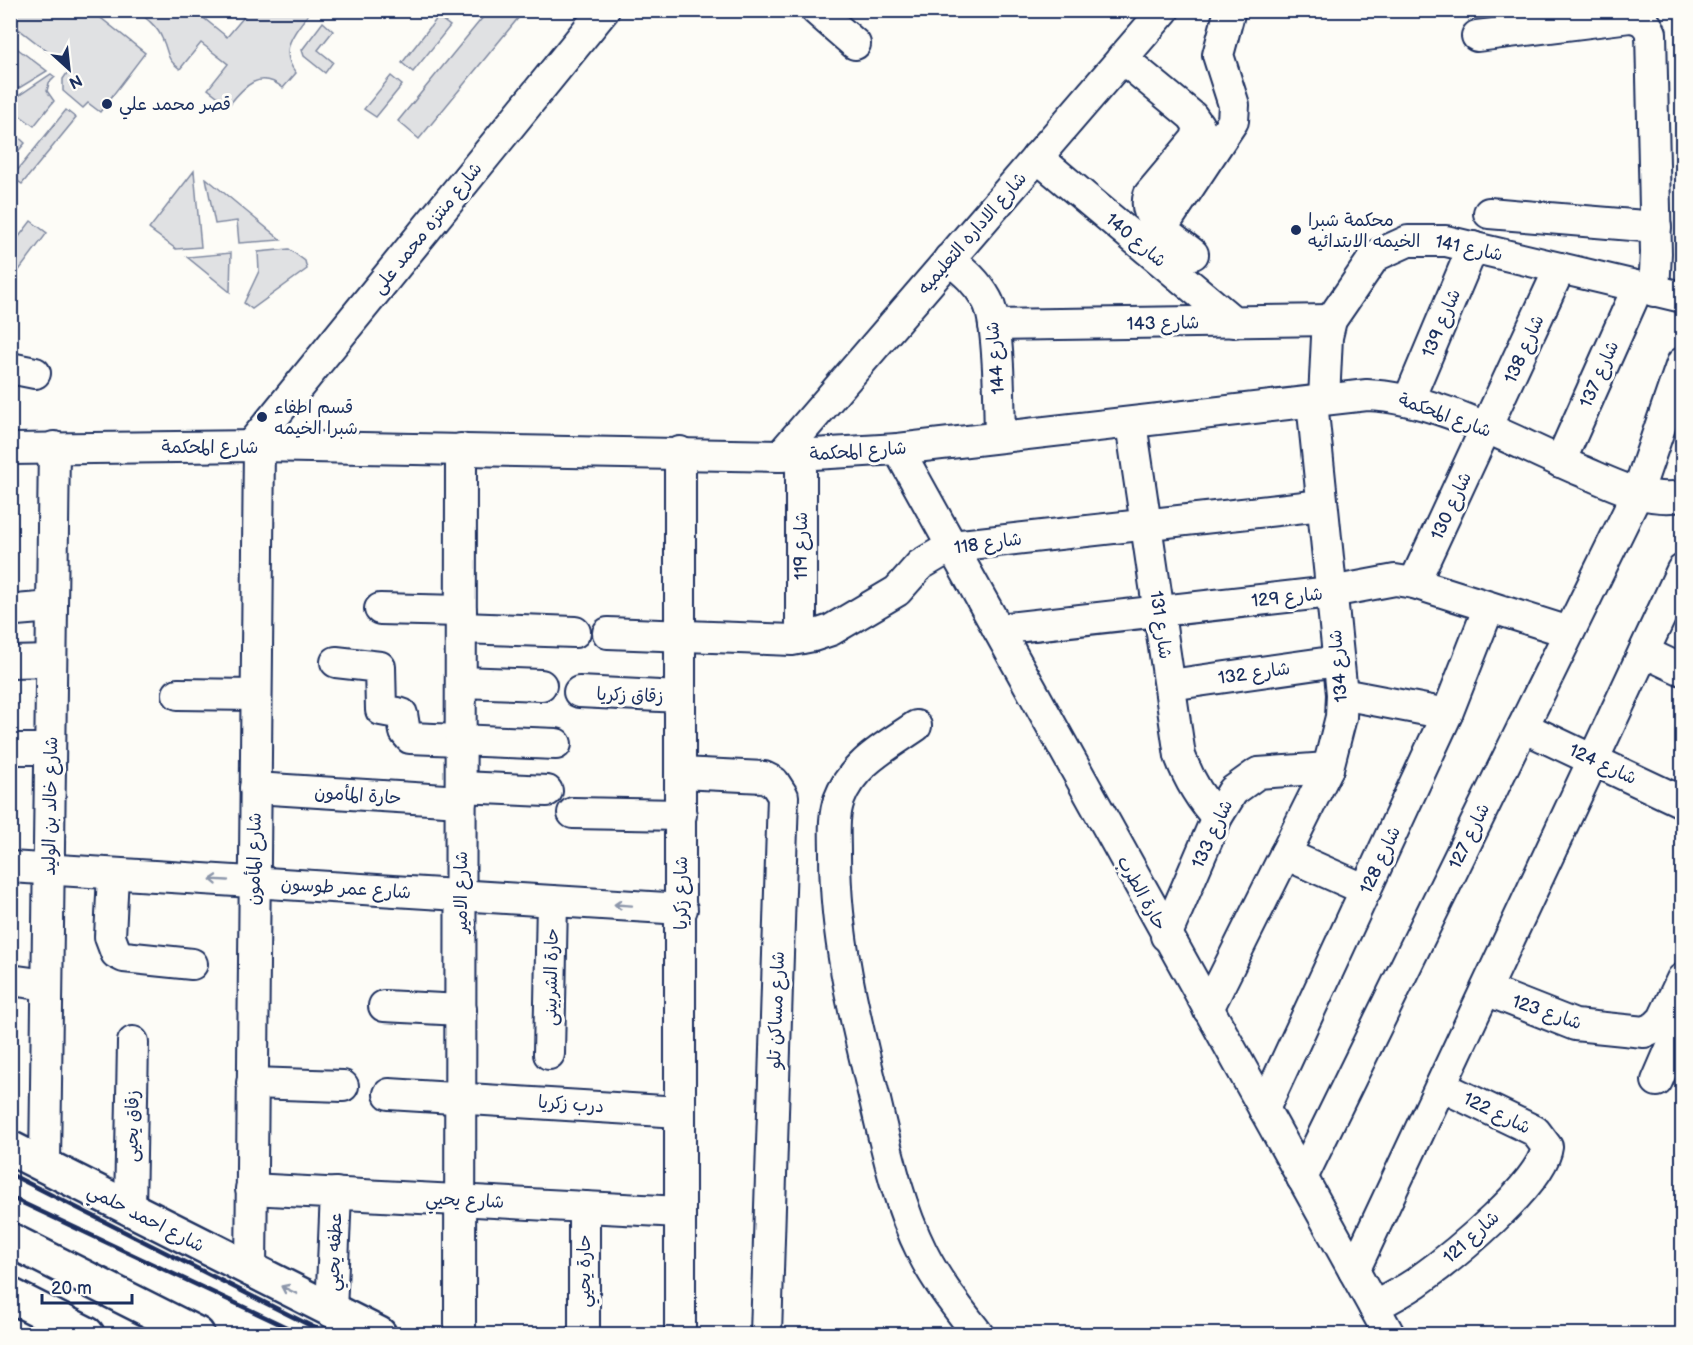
<svg xmlns="http://www.w3.org/2000/svg" width="1693" height="1345" viewBox="0 0 1693 1345" font-family="'Balsamiq Sans','Playpen Sans Arabic',sans-serif">
  <rect width="100%" height="100%" fill="#fdfcf7"/>
  <filter id="ink" filterUnits="userSpaceOnUse"><feTurbulence type="fractalNoise" baseFrequency=".0167" numOctaves="2"/><feDisplacementMap in="SourceGraphic" scale="12" xChannelSelector="R" yChannelSelector="G"/><feConvolveMatrix kernelMatrix="1 2 1 2 8 2 1 2 1" color-interpolation-filters="sRGB"/></filter>
  <g filter="url(#ink)">
    <!-- garden -->
    <g fill="#e0e1e3" stroke="#7e88a0" stroke-width="1.5">
      <path d="M10,11H92L145,53L100,112L88,103L83,108L63,91V79L70,69L11,23Z"/>
      <path d="M136,11H195L227,37L249,11H311C296,30 277,49 296,73L283,88C260,69 244,86 229,105L208,89L228,64L201,43L180,69C164,57 170,54 162,38C157,26 146,18 136,11Z"/>
      <path d="M488,11H524L419,139L398,121Z"/>
      <path d="M438,17L450,26L413,72L402,63Z"/>
      <path d="M323,22L333,31L318,50L333,62L325,73L304,56L302,50Z"/>
      <path d="M10,43L47,71L11,93H10Z"/>
      <path d="M51,74L55,77L49,83L47,91L54,101L34,126L11,109V101Z"/>
      <path d="M391,76L402,85L376,117L364,109Z"/>
      <path d="M66,110L76,118L22,184L12,177Z"/>
      <path d="M11,130L25,143L11,160Z"/>
      <path d="M194,171L201,247L176,249L149,229Z"/>
      <path d="M206,178L281,240L239,243L237,221L215,224Z"/>
      <path d="M31,221L47,233L11,281V247Z"/>
      <path d="M289,249L305,261L307,269L252,309L244,303L259,271L258,252Z"/>
      <path d="M231,253L230,292L187,257Z"/>
    </g>
    <g fill="none" stroke-linecap="round" stroke-linejoin="round">
      <defs>
        <g id="minor">
          <path d="M816,10L855,44"/>
          <path d="M1477,36L1630,17C1641,18 1647,23 1651,33L1656,253L1654,291"/>
          <path d="M1122,58L1192,116L1199,126L1196,139L1149,195C1141,222 1174,238 1193,254"/>
          <path d="M1037,157L1234,322"/>
          <path d="M1489,213L1656,227"/>
          <path d="M1162,228L1233,121L1234,105L1218,55L1230,10"/>
          <path d="M949,259C965,272 977,282 987,300C1000,323 999,407 1000,437"/>
          <path d="M994,325L1331,320"/>
          <path d="M10,368L35,373"/>
          <path d="M1324,399L1327,337L1331,320L1375,256L1408,241H1446L1682,297"/>
          <path d="M1409,399L1473,247"/>
          <path d="M1131,423L1180,756C1189,780 1200,799 1217,817"/>
          <path d="M250,446L604,10"/>
          <path d="M10,449L259,446L780,456L898,449L1367,395C1440,398 1515,443 1582,471C1615,485 1646,502 1682,496"/>
          <path d="M898,449L1389,1334"/>
          <path d="M680,452V1334"/>
          <path d="M801,455V638"/>
          <path d="M780,456L1164,10"/>
          <path d="M1560,462L1638,287"/>
          <path d="M1414,583L1560,268"/>
          <path d="M380,609L461,611"/>
          <path d="M16,610L52,607"/>
          <path d="M462,628L575,632"/>
          <path d="M998,629L1331,592L1395,580L1414,583L1569,632"/>
          <path d="M608,633L792,640L813,636L831,630L897,591L920,565L952,546L1322,505"/>
          <path d="M1644,652L1682,670"/>
          <path d="M10,662L51,661"/>
          <path d="M336,662L380,667L381,710L402,714L405,732L410,738L556,744"/>
          <path d="M461,682L541,685"/>
          <path d="M1170,685L1338,661"/>
          <path d="M579,692L680,697"/>
          <path d="M178,694L256,695"/>
          <path d="M1342,694L1447,714"/>
          <path d="M916,726C887,746 852,764 839,800C833,817 835,836 835,854C835,939 855,1018 875,1100C887,1151 898,1204 922,1252C937,1282 958,1308 978,1334"/>
          <path d="M1523,727L1682,802"/>
          <path d="M10,749H50"/>
          <path d="M681,773L764,777L774,782L783,796L766,1334"/>
          <path d="M461,787L547,791"/>
          <path d="M255,788L461,801"/>
          <path d="M573,813L681,815"/>
          <path d="M1285,854L1366,890"/>
          <path d="M10,867L682,909"/>
          <path d="M113,874L110,937L116,953L124,957L192,964"/>
          <path d="M1166,936L1217,817L1233,791L1258,773L1328,768"/>
          <path d="M10,980L47,985"/>
          <path d="M1486,990L1575,1025L1644,1032L1655,1027L1663,1019L1682,979"/>
          <path d="M384,1006L461,1010"/>
          <path d="M1208,1009L1328,768L1341,717L1342,694L1312,402"/>
          <path d="M549,1054L552,901"/>
          <path d="M1657,1081L1682,1023"/>
          <path d="M252,1083L343,1086"/>
          <path d="M389,1094L680,1112"/>
          <path d="M1264,1109L1447,714L1489,607"/>
          <path d="M45,1165L54,447"/>
          <path d="M1302,1178L1637,494L1682,363"/>
          <path d="M251,1189L680,1212"/>
          <path d="M130,1210L133,1042"/>
          <path d="M251,1271L259,446"/>
          <path d="M1354,1271L1682,570"/>
          <path d="M1374,1307C1389,1298 1407,1290 1421,1279C1452,1257 1543,1183 1547,1147L1535,1131L1441,1086"/>
          <path d="M331,1311L336,1193"/>
          <path d="M460,1334L461,449"/>
          <path d="M584,1334V1207"/>
        </g>
        <g id="major">
          <path d="M10,1148L379,1334"/>
          <path d="M10,1240L197,1334"/>
          <path d="M10,1295L87,1334"/>
        </g>
      </defs>
      <!-- minor casing -->
      <use href="#minor" stroke="#1b2f5e" stroke-width="34"/>
      <!-- major casing -->
      <use href="#major" stroke="#1b2f5e" stroke-width="38"/>
      <!-- minor -->
      <use href="#minor" stroke="#fdfcf7" stroke-width="30"/>
      <!-- major -->
      <use href="#major" stroke="#fdfcf7" stroke-width="33"/>
      <!-- rail -->
      <g stroke="#1b2f5e" stroke-width="4.5">
        <path d="M10,1174L327,1334"/>
        <path d="M10,1197L301,1334"/>
      </g>
    </g>
    <!-- one-way arrows -->
    <defs><path id="oneway-shaft" d="M-6 0H5M1.5-3L5.5 0L1.5 3" fill="none" stroke-width="1.6" stroke-linecap="round" stroke-linejoin="round" transform="scale(1.5)"/></defs>
    <g stroke="#8c96aa">
      <use href="#oneway-shaft" transform="translate(219 880) rotate(-177)"/>
      <use href="#oneway-shaft" transform="translate(623 905) rotate(-176)"/>
      <use href="#oneway-shaft" transform="translate(289 1290) rotate(-154)"/>
    </g>
  </g>
  <!-- markers -->
  <g fill="#1b2f5e" stroke="#fdfcf7" stroke-width="2">
    <circle cx="107" cy="104" r="6"/>
    <circle cx="1296" cy="230" r="6"/>
    <circle cx="262" cy="417" r="6"/>
  </g>
  <g text-anchor="middle" stroke-width="6" stroke-linejoin="round" paint-order="stroke">
    <!-- poi labels -->
    <g font-size="18" fill="#1b2f5e" stroke="#fdfcf7" text-anchor="start">
      <text x="119" y="110">قصر محمد علي</text>
      <text x="1308" y="226">محكمة شبرا<tspan x="1308" dy="21">الخيمه الابتدائيه</tspan></text>
      <text x="274" y="413">قسم اطفاء<tspan x="274" dy="21">شبرا الخيمه</tspan></text>
    </g>
    <!-- street labels -->
    <g font-size="18" fill="#1b2f5e" stroke="#fdfcf7">
      <text transform="translate(427 228) rotate(-51)" y="6">شارع منتزه محمد على</text>
      <text transform="translate(972 233) rotate(-49)" y="6">شارع الاداره التعليميه</text>
      <text transform="translate(1136 240) rotate(40)" y="6">شارع 140</text>
      <text transform="translate(1469 248) rotate(12)" y="6">شارع 141</text>
      <text transform="translate(1163 323) rotate(-1)" y="6">شارع 143</text>
      <text transform="translate(1441 323) rotate(-67)" y="6">شارع 139</text>
      <text transform="translate(1524 349) rotate(-66)" y="6">شارع 138</text>
      <text transform="translate(995 358) rotate(-95)" y="6">شارع 144</text>
      <text transform="translate(1599 374) rotate(-66)" y="6">شارع 137</text>
      <text transform="translate(1445 415) rotate(20)" y="6">شارع المحكمة</text>
      <text x="210" y="453">شارع المحكمة</text>
      <text transform="translate(858 451) rotate(-4)" y="6">شارع المحكمة</text>
      <text transform="translate(1451 506) rotate(-65)" y="6">شارع 130</text>
      <text transform="translate(988 543) rotate(-8)" y="6">شارع 118</text>
      <text transform="translate(801 546) rotate(-90)" y="6">شارع 119</text>
      <text transform="translate(1287 597) rotate(-6)" y="6">شارع 129</text>
      <text transform="translate(1161 625) rotate(82)" y="6">شارع 131</text>
      <text transform="translate(1338 666) rotate(-95)" y="6">شارع 134</text>
      <text transform="translate(1254 673) rotate(-8)" y="6">شارع 132</text>
      <text transform="translate(630 695) rotate(2)" y="6">زقاق زكريا</text>
      <text transform="translate(1603 764) rotate(25)" y="6">شارع 124</text>
      <text transform="translate(358 795) rotate(4)" y="6">حارة المأمون</text>
      <text transform="translate(50 806) rotate(-89)" y="6">شارع خالد بن الوليد</text>
      <text transform="translate(1212 834) rotate(-65)" y="6">شارع 133</text>
      <text transform="translate(1469 836) rotate(-64)" y="6">شارع 127</text>
      <text transform="translate(254 859) rotate(-89)" y="6">شارع المأمون</text>
      <text transform="translate(1380 860) rotate(-65)" y="6">شارع 128</text>
      <text transform="translate(346 888) rotate(4)" y="6">شارع عمر طوسون</text>
      <text transform="translate(461 892) rotate(-90)" y="6">شارع الامير</text>
      <text transform="translate(681 893) rotate(-90)" y="6">شارع زكريا</text>
      <text transform="translate(1142 893) rotate(61)" y="6">حارة الطرب</text>
      <text transform="translate(551 977) rotate(-89)" y="6">حارة الشربينى</text>
      <text transform="translate(776 1010) rotate(-88)" y="6">شارع مساكن تلو</text>
      <text transform="translate(1547 1012) rotate(19)" y="6">شارع 123</text>
      <text transform="translate(571 1104) rotate(4)" y="6">درب زكريا</text>
      <text transform="translate(1497 1113) rotate(26)" y="6">شارع 122</text>
      <text transform="translate(132 1126) rotate(-89)" y="6">زقاق يحيى</text>
      <text transform="translate(465 1200) rotate(3)" y="6">شارع يحيي</text>
      <text transform="translate(146 1218) rotate(27)" y="6">شارع احمد حلمي</text>
      <text transform="translate(1471 1237) rotate(-42)" y="6">شارع 121</text>
      <text transform="translate(334 1252) rotate(-88)" y="6">عطفه يحيي</text>
      <text transform="translate(584 1271) rotate(-90)" y="6">حارة يحيي</text>
    </g>
  </g>
  <!-- margin -->
  <rect width="1693" height="1345" fill="none" stroke="#fdfcf7" stroke-width="36"/>
  <rect x="18" y="18" width="1657" height="1309" fill="none" stroke="#1b2f5e" stroke-width="2" filter="url(#ink)"/>
  <!-- north arrow -->
  <g transform="translate(69 69) rotate(153)" stroke="#fdfcf7" stroke-width="4.5" paint-order="stroke">
  <path d="M0-4.5L10 22L0 15L-10 22Z" fill="#1b2f5e"/>
  <text y="-9" font-size="16" font-weight="bold" text-anchor="middle" fill="#1b2f5e">N</text>
  </g>
  <!-- scale -->
  <path d="M42 1294v9h90v-9" fill="none" stroke="#1b2f5e" stroke-width="3"/>
  <text x="51" y="1294" font-size="18" fill="#1b2f5e" stroke="#fdfcf7" stroke-width="4.5" paint-order="stroke">20 m</text>
</svg>
